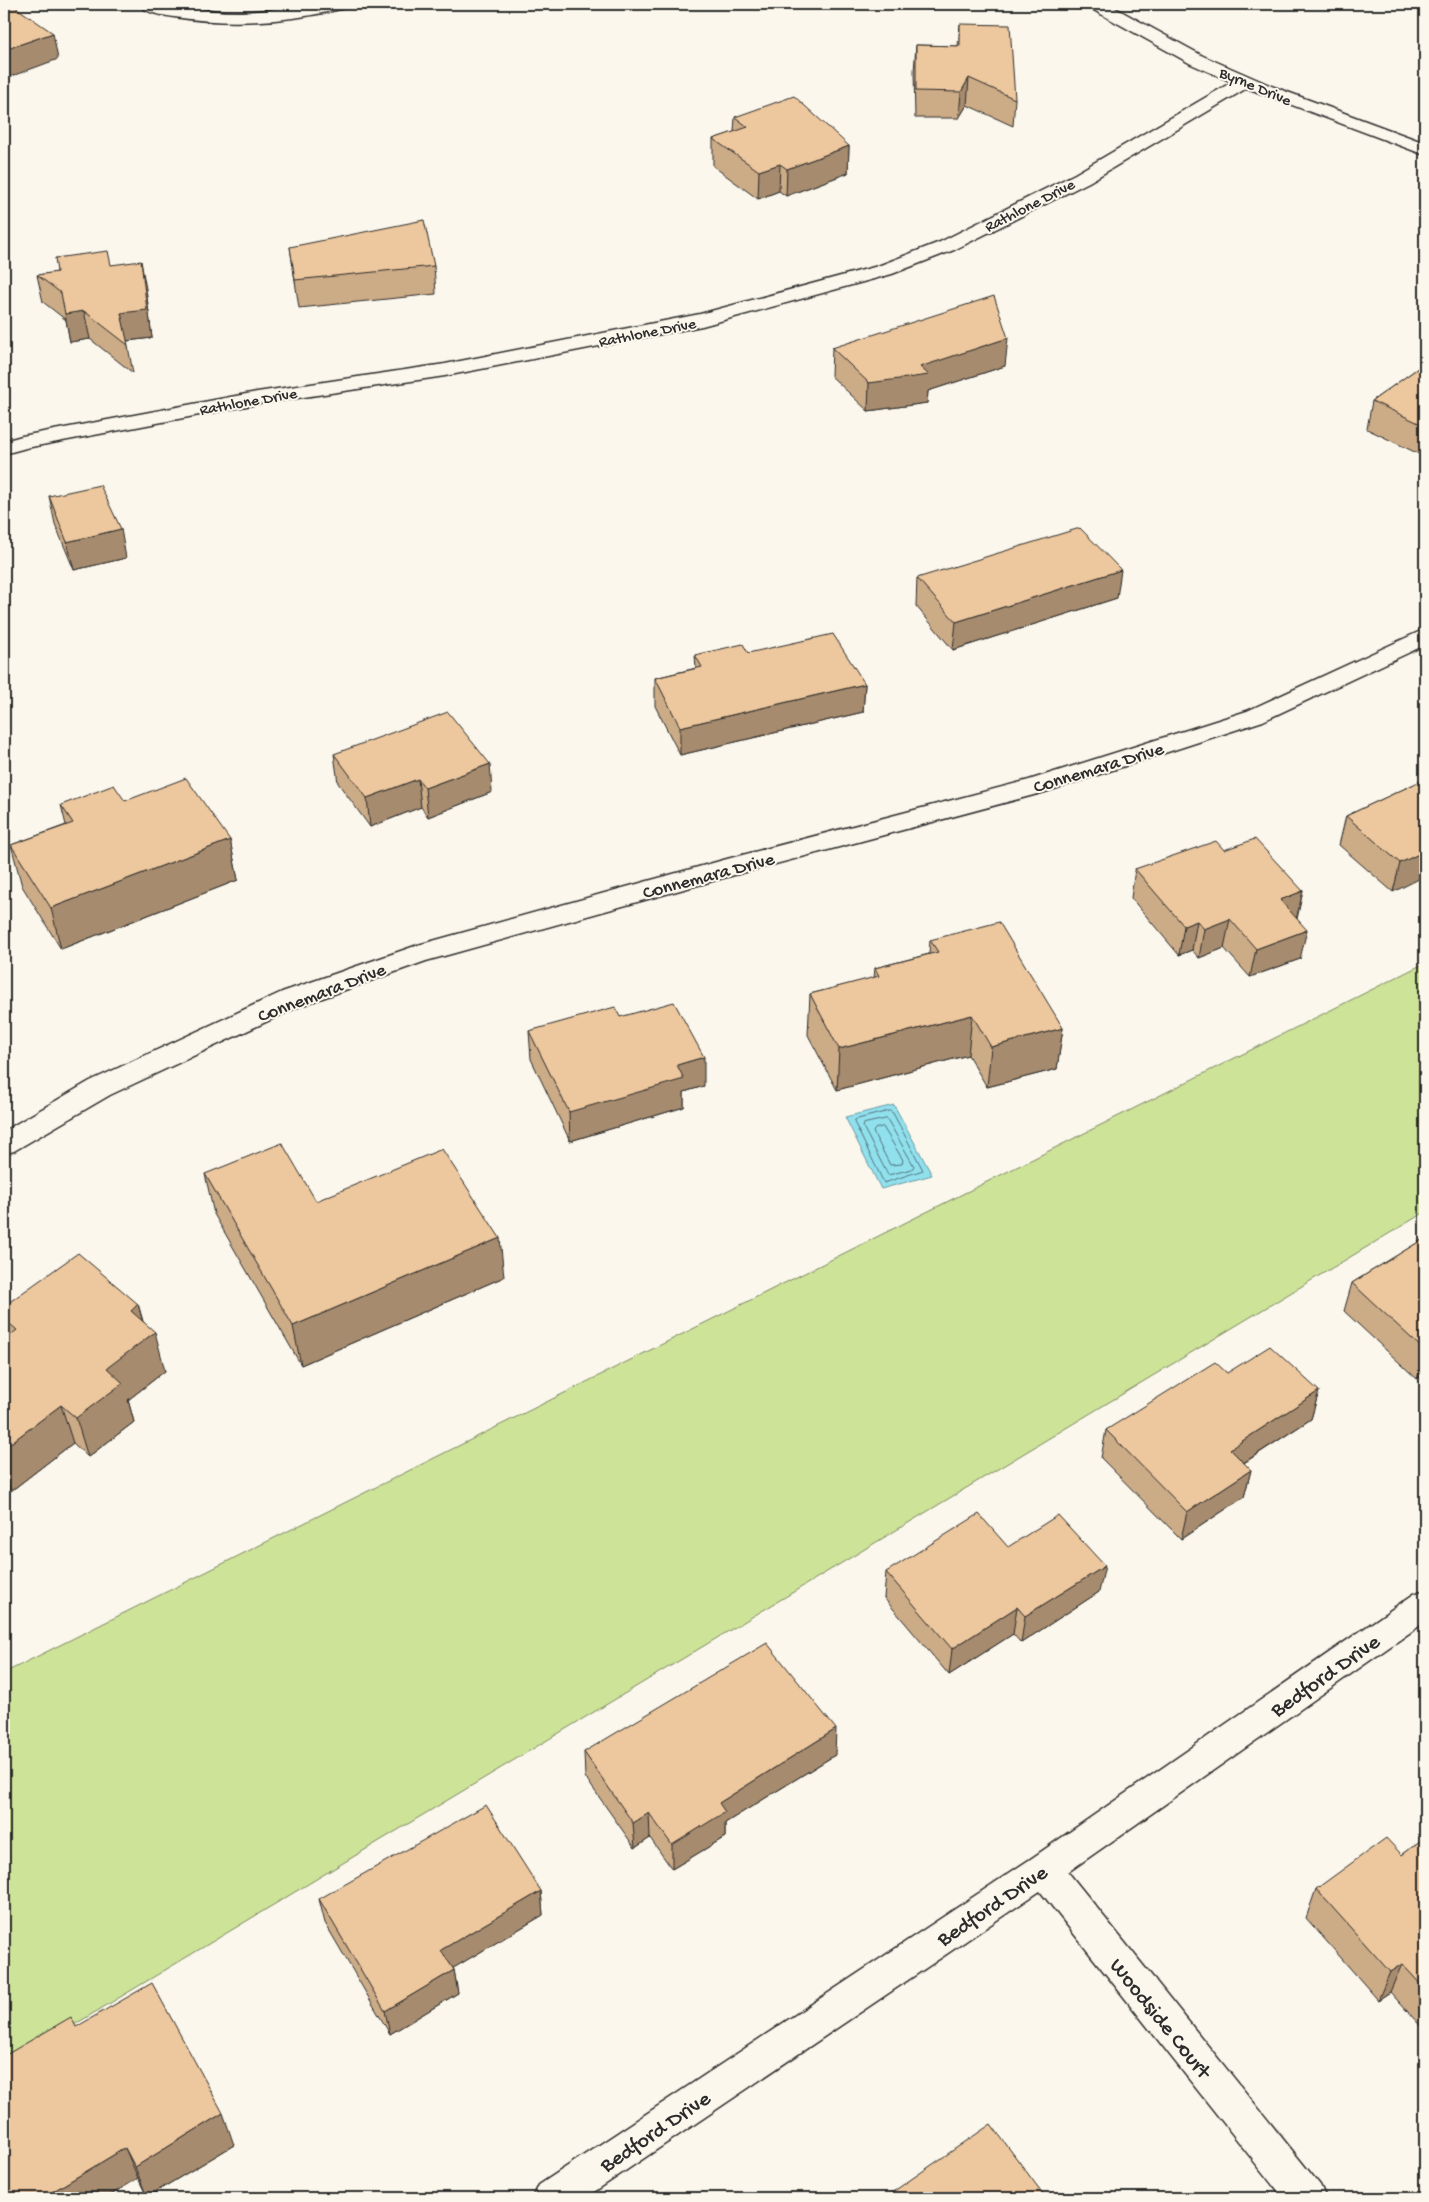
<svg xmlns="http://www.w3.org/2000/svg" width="1429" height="2202" viewBox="0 0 1429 2202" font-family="'Gochi Hand',sans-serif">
  <rect width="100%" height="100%" fill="#fbf7ec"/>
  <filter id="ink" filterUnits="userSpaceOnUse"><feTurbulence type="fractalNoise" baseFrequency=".02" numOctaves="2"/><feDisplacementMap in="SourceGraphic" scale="10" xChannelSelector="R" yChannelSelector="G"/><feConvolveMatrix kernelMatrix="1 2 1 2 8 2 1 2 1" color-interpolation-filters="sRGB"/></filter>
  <g filter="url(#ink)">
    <!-- green -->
    <path fill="#cde398" stroke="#7c8762" d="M1425,963V1212L4,2067V1673Z"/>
    <!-- water -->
    <path fill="#90e0ee" stroke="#6898a0" d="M894,1105L932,1175L881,1189L845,1117Z"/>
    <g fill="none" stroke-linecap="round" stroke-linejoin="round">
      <!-- shore -->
      <g stroke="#537379" stroke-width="1">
        <path d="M890,1111L893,1113L923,1170L884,1183L854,1122L855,1120Z"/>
        <path d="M887,1119L914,1166L912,1169L888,1175L863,1127L864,1124Z"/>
        <path d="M883,1127L903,1160L902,1164L890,1165L873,1132L875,1129Z"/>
      </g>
      <defs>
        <g id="minor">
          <path d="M139,4C171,2 203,12 236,12C273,12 310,1 348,4L345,8C289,22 231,26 174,17C163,15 146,14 139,4Z"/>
          <path d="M1087,4H1108L1203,56L1274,87L1425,143V155L1247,88L1089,182L954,250L892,274L702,326L445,376L257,404L26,448L4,454V441L22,436L257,392L445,364L700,314L878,266L940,242L1075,174L1232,82L1191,64L1090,8Z"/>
          <path d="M1425,629V645L1263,721L1045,792L727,877L426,961L300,1006L110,1095L14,1151L4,1154V1131L90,1081L282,992L418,945L727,859L1029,780L1247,711Z"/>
          <path d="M1425,1590V1622L1068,1872L1320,2185L1326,2198H1283L1040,1891L585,2198H533L539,2185L1032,1858L1414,1594Z"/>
        </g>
      </defs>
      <!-- minor casing -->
      <use href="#minor" stroke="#2b2b2b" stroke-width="3"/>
      <!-- minor -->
      <use href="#minor" fill="#fbf7ec" fill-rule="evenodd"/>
    </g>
    <!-- wall -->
    <g fill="#ccab87" stroke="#2b2b2b">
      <path d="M960,24L1015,99L1013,126L967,105L959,118H915L914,71L916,45L958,46Z"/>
      <path d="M735,117L849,146L848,173L786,196L779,191L758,199L713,166V139L734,132Z"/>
      <path d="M290,247L434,266L436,294L299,308Z"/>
      <path d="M111,265L146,289L152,338L127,341L133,373L90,339L70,342L66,320L43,302L37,275Z"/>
      <path d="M832,348L1005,366L928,391L927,403L868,411L831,376Z"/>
      <path d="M1425,363V457L1367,429L1372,401Z"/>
      <path d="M49,496L126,558L74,570L55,524Z"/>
      <path d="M917,578L1117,598L953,650L916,606Z"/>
      <path d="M748,653L865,684L863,712L680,755L655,706V678L696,668L695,655Z"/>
      <path d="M334,754L492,792L428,817L421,807L370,827L338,783Z"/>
      <path d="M1425,779L1393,892L1339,845L1346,816Z"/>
      <path d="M125,801L230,840L238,880L61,949L22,886L11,845L66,825L61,805Z"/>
      <path d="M1224,850L1303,891L1297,919L1300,959L1250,977L1224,948L1199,958L1192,950L1179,955L1131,898L1135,869Z"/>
      <path d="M930,940L1063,1028L1057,1069L987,1087L968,1055L837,1090L808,1035L810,994L874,978L875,968L929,954Z"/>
      <path d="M620,1017L704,1086L684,1092V1107L570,1141L531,1059L529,1031Z"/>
      <path d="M205,1174L316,1201L504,1277L301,1365L214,1214Z"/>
      <path d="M1425,1238V1374L1417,1379L1344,1311L1352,1283Z"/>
      <path d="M138,1304L143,1321L165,1371L128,1400L134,1422L88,1457L73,1443L11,1491L4,1484V1340L5,1339L4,1336V1306Z"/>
      <path d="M1227,1373L1319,1391L1311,1419L1244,1463L1251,1470L1244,1497L1181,1539L1101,1458L1106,1430Z"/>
      <path d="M1008,1547L1099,1592L1021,1643L1013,1634L949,1675L884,1598L886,1572Z"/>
      <path d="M584,1752L835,1755L725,1823V1837L672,1869L650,1838L635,1848L585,1777Z"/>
      <path d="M1425,1837V2031L1390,1992L1378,2000L1306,1918L1316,1889L1402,1855Z"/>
      <path d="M541,1891L543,1915L453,1968L454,1970L458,1993L390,2034L325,1923L319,1899Z"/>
      <path d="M76,2027L234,2145L147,2197L138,2178L106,2198H8Z"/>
    </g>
    <!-- shaded-wall -->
    <g fill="#a68b6e" stroke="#2b2b2b">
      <path d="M53,33L58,59L4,79V50Z"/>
      <path d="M969,78L967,105L959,118L961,92Z"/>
      <path d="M849,146L848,173L786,196L787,169Z"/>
      <path d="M780,164L779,191L758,199L759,171Z"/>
      <path d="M141,261L146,289L152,338L126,341L121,313Z"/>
      <path d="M84,311L90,339L70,342L65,314Z"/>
      <path d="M1008,338L1005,366L928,391L927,403L868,411L869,383Z"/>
      <path d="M121,529L126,558L74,570L67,542Z"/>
      <path d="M1121,570L1117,598L953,650L956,622Z"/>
      <path d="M865,684L863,712L680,755V727Z"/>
      <path d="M490,764L492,792L428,817L425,788Z"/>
      <path d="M418,779L421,807L370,827L367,798Z"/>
      <path d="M230,840L238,880L61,949L51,908Z"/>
      <path d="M1425,851V876L1393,892L1400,863Z"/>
      <path d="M1303,891L1296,920L1280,900Z"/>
      <path d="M1230,919L1224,948L1199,958L1204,929Z"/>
      <path d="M1197,921L1192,950L1179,955L1184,926Z"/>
      <path d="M1307,930L1300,959L1250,977L1256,949Z"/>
      <path d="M972,1015L968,1055L837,1090L839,1049Z"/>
      <path d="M1063,1028L1057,1069L987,1087L991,1047Z"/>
      <path d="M704,1057V1086L684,1092V1107L570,1141L569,1112L677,1065Z"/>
      <path d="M500,1238L504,1277L301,1365L293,1326Z"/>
      <path d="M138,1304L147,1338L155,1332L165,1371L128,1400L134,1422L88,1457L76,1418L107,1368L131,1311Z"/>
      <path d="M1425,1354V1374L1417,1379Z"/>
      <path d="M1319,1391L1311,1419L1223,1476L1230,1449Z"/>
      <path d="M61,1405L73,1443L11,1491L4,1468V1448Z"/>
      <path d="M1251,1470L1244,1497L1181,1539L1187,1512Z"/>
      <path d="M1105,1566L1099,1592L1021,1643L1025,1616Z"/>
      <path d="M1017,1607L1013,1634L949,1675L952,1649Z"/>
      <path d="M836,1729L835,1755L725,1823V1837L672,1869V1845L719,1803Z"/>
      <path d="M649,1813L650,1838L635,1848L633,1823Z"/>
      <path d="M541,1891L543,1915L445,1973L441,1950Z"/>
      <path d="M1402,1964L1390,1992L1378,2000L1390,1972Z"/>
      <path d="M454,1970L458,1993L390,2034L385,2011Z"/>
      <path d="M223,2113L234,2145L147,2197L135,2167Z"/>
      <path d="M125,2148L138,2178L106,2198H42Z"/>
    </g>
    <!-- building -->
    <g fill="#edc79d" stroke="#2b2b2b">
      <path d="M4,4H11L53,33L4,50Z"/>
      <path d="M960,24L1010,25L1015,99L969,78L961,92L916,91V45L960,46Z"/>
      <path d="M794,96L849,146L787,169L780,164L759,171L713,139L748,127L735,117Z"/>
      <path d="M424,220L434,266L295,280L290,247Z"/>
      <path d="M108,251L111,265L141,261L147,310L121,313L128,345L84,311L65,314L61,293L37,275L57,272L55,258Z"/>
      <path d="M994,296L1008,338L920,367L929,375L869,383L832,348Z"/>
      <path d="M1425,363V426L1372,401Z"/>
      <path d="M100,485L121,529L67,542L49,496Z"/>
      <path d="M1080,528L1121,570L956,622L917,578Z"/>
      <path d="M833,634L865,684L680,727L655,678L702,667L695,655L743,644L748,653Z"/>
      <path d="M448,712L490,764L425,788L418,779L367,798L334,754Z"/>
      <path d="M186,778L230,840L51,908L11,845L73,823L61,805L114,785L125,801Z"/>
      <path d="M1425,779V851L1400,863L1346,816Z"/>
      <path d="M1255,839L1303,891L1280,900L1307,930L1256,949L1230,919L1204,929L1197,921L1184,926L1135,869L1216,841L1224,850Z"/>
      <path d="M999,922L1063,1028L991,1047L972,1015L839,1049L810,994L879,976L875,968L938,952L930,940Z"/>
      <path d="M674,1002L704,1057L677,1065L684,1079L569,1112L529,1031L615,1007L620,1017Z"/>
      <path d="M282,1143L316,1201L442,1149L500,1238L293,1326L205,1174Z"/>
      <path d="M1425,1238V1351L1352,1283Z"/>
      <path d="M78,1253L138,1304L131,1311L155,1332L107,1368L123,1383L76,1418L61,1405L4,1448V1340L17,1330L4,1319V1306Z"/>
      <path d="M1270,1346L1319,1391L1230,1449L1251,1470L1187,1512L1106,1430L1215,1362L1227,1373Z"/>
      <path d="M979,1514L1008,1547L1058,1515L1105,1566L1025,1616L1017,1607L952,1649L886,1572Z"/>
      <path d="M767,1643L836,1729L719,1803L725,1812L672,1845L649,1813L633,1823L584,1752Z"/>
      <path d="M486,1805L541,1891L441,1950L454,1970L385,2011L319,1899Z"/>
      <path d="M1425,1837V1989L1402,1964L1390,1972L1316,1889L1386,1838L1402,1855Z"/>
      <path d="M152,1983L223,2113L135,2167L125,2148L42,2198H8L4,2190V2056L71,2017L76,2027Z"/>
      <path d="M991,2124L1046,2198H884Z"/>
    </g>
  </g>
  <g text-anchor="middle" stroke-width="4" stroke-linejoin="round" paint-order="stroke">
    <!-- far-street labels -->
    <g font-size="16" fill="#2b2b2b" stroke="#fbf7ec">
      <text transform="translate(1256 85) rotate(23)" y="6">Byrne Drive</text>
      <text transform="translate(1029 204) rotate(-27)" y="6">Rathlone Drive</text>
      <text transform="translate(647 331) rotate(-11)" y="6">Rathlone Drive</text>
      <text transform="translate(248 400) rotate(-10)" y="6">Rathlone Drive</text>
    </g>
    <!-- street labels -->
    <g font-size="19" fill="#2b2b2b" stroke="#fbf7ec">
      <text transform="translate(1098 766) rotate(-17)" y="7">Connemara Drive</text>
      <text transform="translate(708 874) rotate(-15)" y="7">Connemara Drive</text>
      <text transform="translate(321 991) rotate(-21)" y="7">Connemara Drive</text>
    </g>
    <!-- near-street labels -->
    <g font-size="22" fill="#2b2b2b" stroke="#fbf7ec">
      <text transform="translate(1324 1674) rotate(-35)" y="8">Bedford Drive</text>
      <text transform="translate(991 1904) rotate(-34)" y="8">Bedford Drive</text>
      <text transform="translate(1162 2017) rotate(51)" y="8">Woodside Court</text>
      <text transform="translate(654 2130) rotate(-34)" y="8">Bedford Drive</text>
    </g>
  </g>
  <!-- margin -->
  <rect width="1429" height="2202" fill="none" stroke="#fbf7ec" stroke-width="20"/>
  <rect x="10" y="10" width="1409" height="2182" fill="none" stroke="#2b2b2b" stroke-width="2" filter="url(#ink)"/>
</svg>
